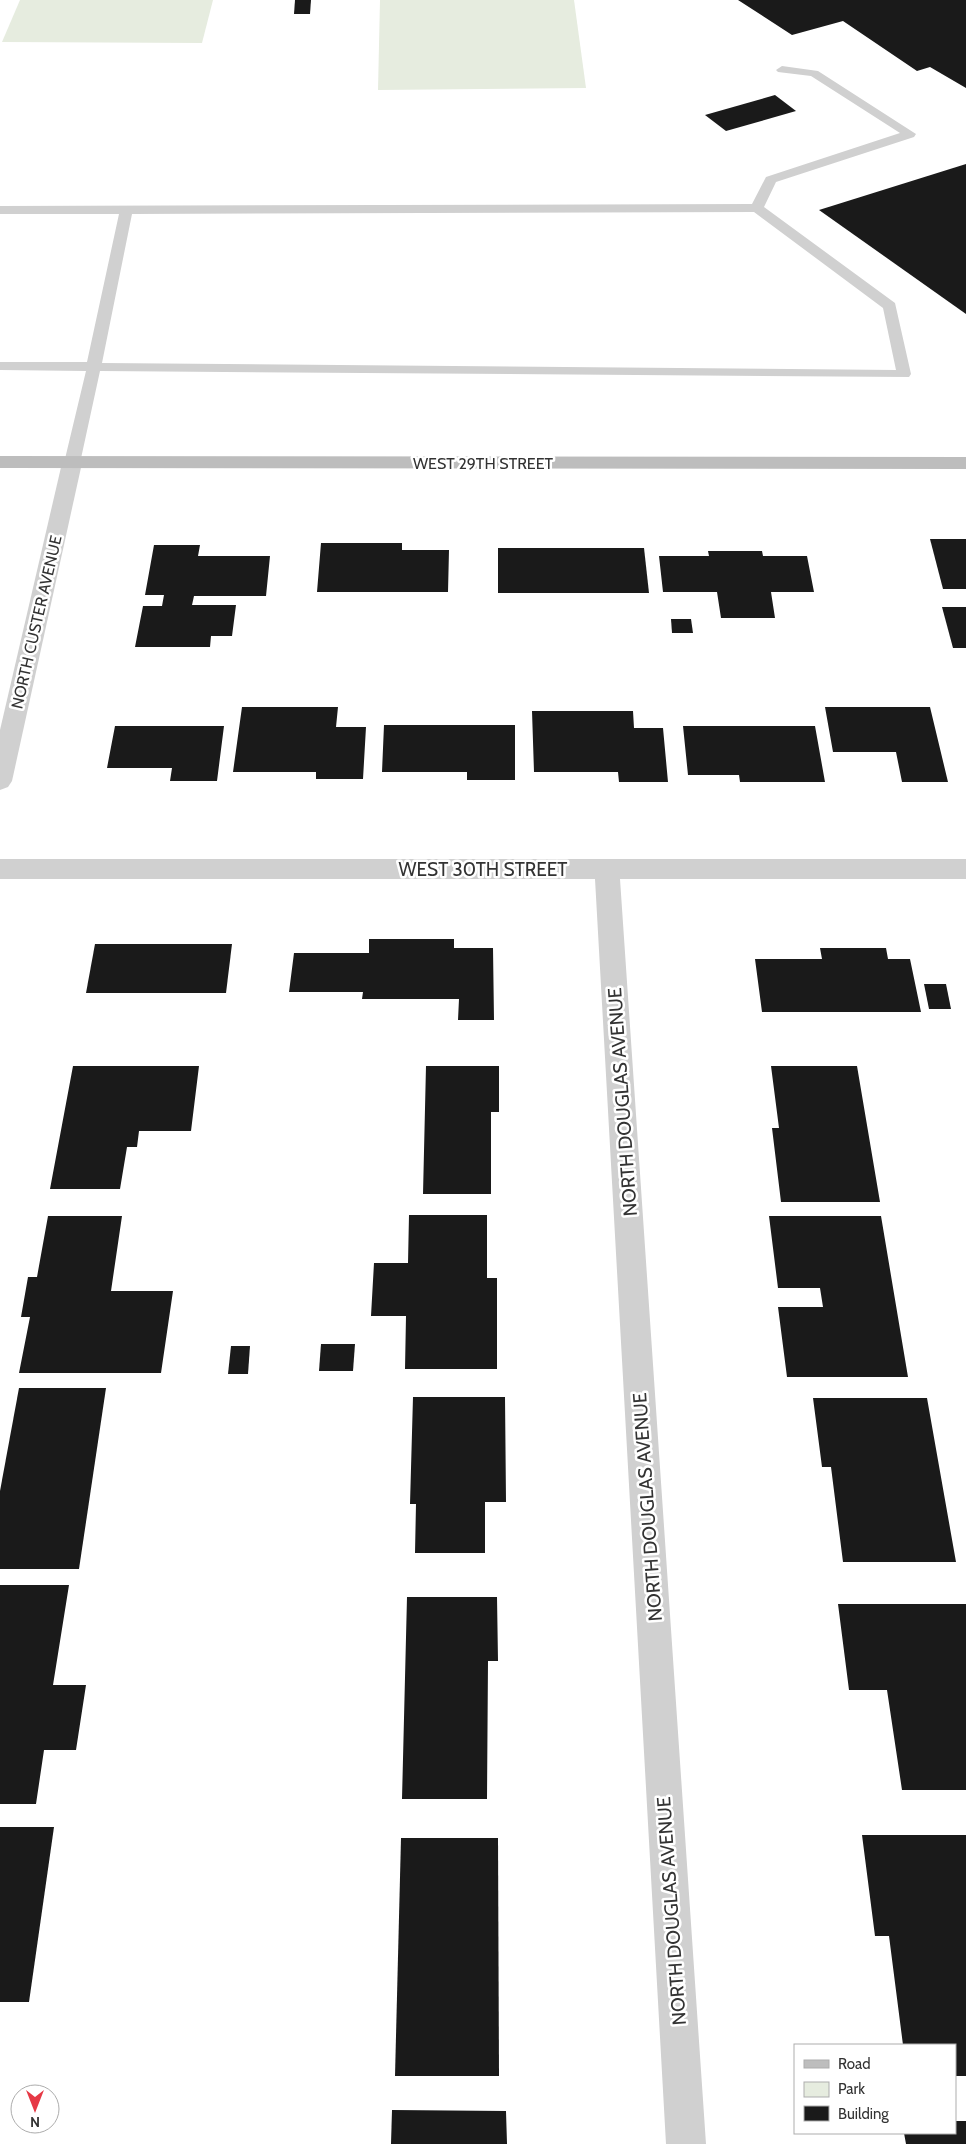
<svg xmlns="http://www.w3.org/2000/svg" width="966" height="2144" viewBox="0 0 966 2144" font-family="Cabin,sans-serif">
  <rect width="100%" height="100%" fill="#fff"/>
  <!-- green -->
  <g fill="#e6ecdf">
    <path d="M20,0H213L202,43L2,42Z"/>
    <path d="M380,0H574L586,88L378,90Z"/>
  </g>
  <!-- building -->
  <g fill="#1a1a1a">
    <path d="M295,0H311L310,14H294Z"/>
    <path d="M738,0H966V88L930,67L917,71L843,21L792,35Z"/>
    <path d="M775,95L796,111L726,131L705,115Z"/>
    <path d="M966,164V314L819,210Z"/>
    <path d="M930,539H966V589H943Z"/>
    <path d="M321,543H402V550H449L448,592H317Z"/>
    <path d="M154,545H200L198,556H270L266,596H194L192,605H236L232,636H211L210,647H135L143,606H162L164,595H145Z"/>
    <path d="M498,548H644L649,593H498Z"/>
    <path d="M708,551H762L763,556H807L814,592H771L775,618H721L717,592H663L659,556H709Z"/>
    <path d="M942,607H966V648H953Z"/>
    <path d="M671,619H691L693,633H672Z"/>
    <path d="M242,707H338L336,727H366L363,779H316V772H233Z"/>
    <path d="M825,707H930L948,782H902L896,752H833Z"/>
    <path d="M532,711H633L634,728H663L668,782H619L618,772H534Z"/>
    <path d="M384,725H515V780H467V772H382Z"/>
    <path d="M115,726H224L217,781H170L172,768H107Z"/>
    <path d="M683,726H815L825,782H740L739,775H688Z"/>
    <path d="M369,939H454V948H493L494,1020H458L459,999H362L363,992H289L294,953H369Z"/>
    <path d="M95,944H232L226,993H86Z"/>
    <path d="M820,948H886L888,959H910L921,1012H762L755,959H822Z"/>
    <path d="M924,984H946L951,1009H929Z"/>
    <path d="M73,1066H199L191,1131H139L137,1147H127L120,1189H50Z"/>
    <path d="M426,1066H499V1112H491V1194H423Z"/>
    <path d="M771,1066H857L880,1202H781L772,1128H779Z"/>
    <path d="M409,1215H487V1278H497V1369H405L406,1316H371L374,1263H408Z"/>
    <path d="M48,1216H122L111,1291H173L161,1373H19L30,1317H21L28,1277H37Z"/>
    <path d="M769,1216H881L908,1377H787L778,1307H823L820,1288H778Z"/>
    <path d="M321,1344H355L353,1371H319Z"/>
    <path d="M231,1346H250L248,1374H228Z"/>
    <path d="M19,1388H106L79,1569H0V1491Z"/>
    <path d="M413,1397H505L506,1502H485V1553H415L416,1504H410Z"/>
    <path d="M813,1398H927L956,1562H843L831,1467H822Z"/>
    <path d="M0,1585H69L53,1685H86L76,1750H44L36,1804H0Z"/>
    <path d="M407,1597H497L498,1661H488L487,1799H402Z"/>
    <path d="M838,1604H966V1790H902L887,1690H849Z"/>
    <path d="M0,1827H54L29,2002H0Z"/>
    <path d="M862,1835H966V2076H955V2045H903L889,1936H875Z"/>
    <path d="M401,1838H498L499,2076H395Z"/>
    <path d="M392,2110L506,2111L507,2144H391Z"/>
    <path d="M955,2121H966V2144H906L904,2133H955Z"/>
  </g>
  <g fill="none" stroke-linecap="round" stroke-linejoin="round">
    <!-- service -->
    <path fill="#d0d0d0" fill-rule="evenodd" d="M782,66L818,71L916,134L914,137L776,182L764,207L895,303L911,374L909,377L100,371L80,463L77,466H67L64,463L86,371L0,370V362H87L119,214H0V206L752,204L766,177L900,133L811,76L778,72L776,70ZM754,212L883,308L896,370L102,363L132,214Z"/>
    <!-- minor -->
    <g fill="#d0d0d0" fill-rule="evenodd">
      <path d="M72,457L79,459L82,463L12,781L8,787L0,790V730L62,463L65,459Z"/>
      <path d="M0,859H966V879H620L706,2144H666L595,879H0Z"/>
    </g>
    <!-- secondary -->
    <path fill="#bdbdbd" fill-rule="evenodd" d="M0,456L966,457V469L0,468Z"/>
  </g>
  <g text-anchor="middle" stroke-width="5" stroke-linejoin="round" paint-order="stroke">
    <!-- far-street labels -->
    <g font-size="16" fill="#333" stroke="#fff">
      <text x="483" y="469">WEST 29TH STREET</text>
      <text transform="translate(36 622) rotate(-77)" y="6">NORTH CUSTER AVENUE</text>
    </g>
    <!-- street labels -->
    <g font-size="19" fill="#333" stroke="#fff">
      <text x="483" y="876">WEST 30TH STREET</text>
      <text transform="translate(622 1102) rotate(-94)" y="7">NORTH DOUGLAS AVENUE</text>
      <text transform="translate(647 1507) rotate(-94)" y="7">NORTH DOUGLAS AVENUE</text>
      <text transform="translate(671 1911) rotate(-94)" y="7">NORTH DOUGLAS AVENUE</text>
    </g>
  </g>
  <!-- legend -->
  <rect x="794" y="2044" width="162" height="90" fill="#ffffff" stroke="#adadad"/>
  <rect x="804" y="2060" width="25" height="8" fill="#bdbdbd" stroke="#adadad"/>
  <text x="838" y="2069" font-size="15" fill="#333333">Road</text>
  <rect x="804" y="2082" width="25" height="15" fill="#e6ecdf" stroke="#adadad"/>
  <text x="838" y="2094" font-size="15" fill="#333333">Park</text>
  <rect x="804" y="2106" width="25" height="15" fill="#1a1a1a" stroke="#adadad"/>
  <text x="838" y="2119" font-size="15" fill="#333333">Building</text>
  <!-- north arrow -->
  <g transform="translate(35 2109) rotate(180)"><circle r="24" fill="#ffffff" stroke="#adadad"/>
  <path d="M0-4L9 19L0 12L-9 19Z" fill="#e63946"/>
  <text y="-8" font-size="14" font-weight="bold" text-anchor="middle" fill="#333333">N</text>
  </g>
</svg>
